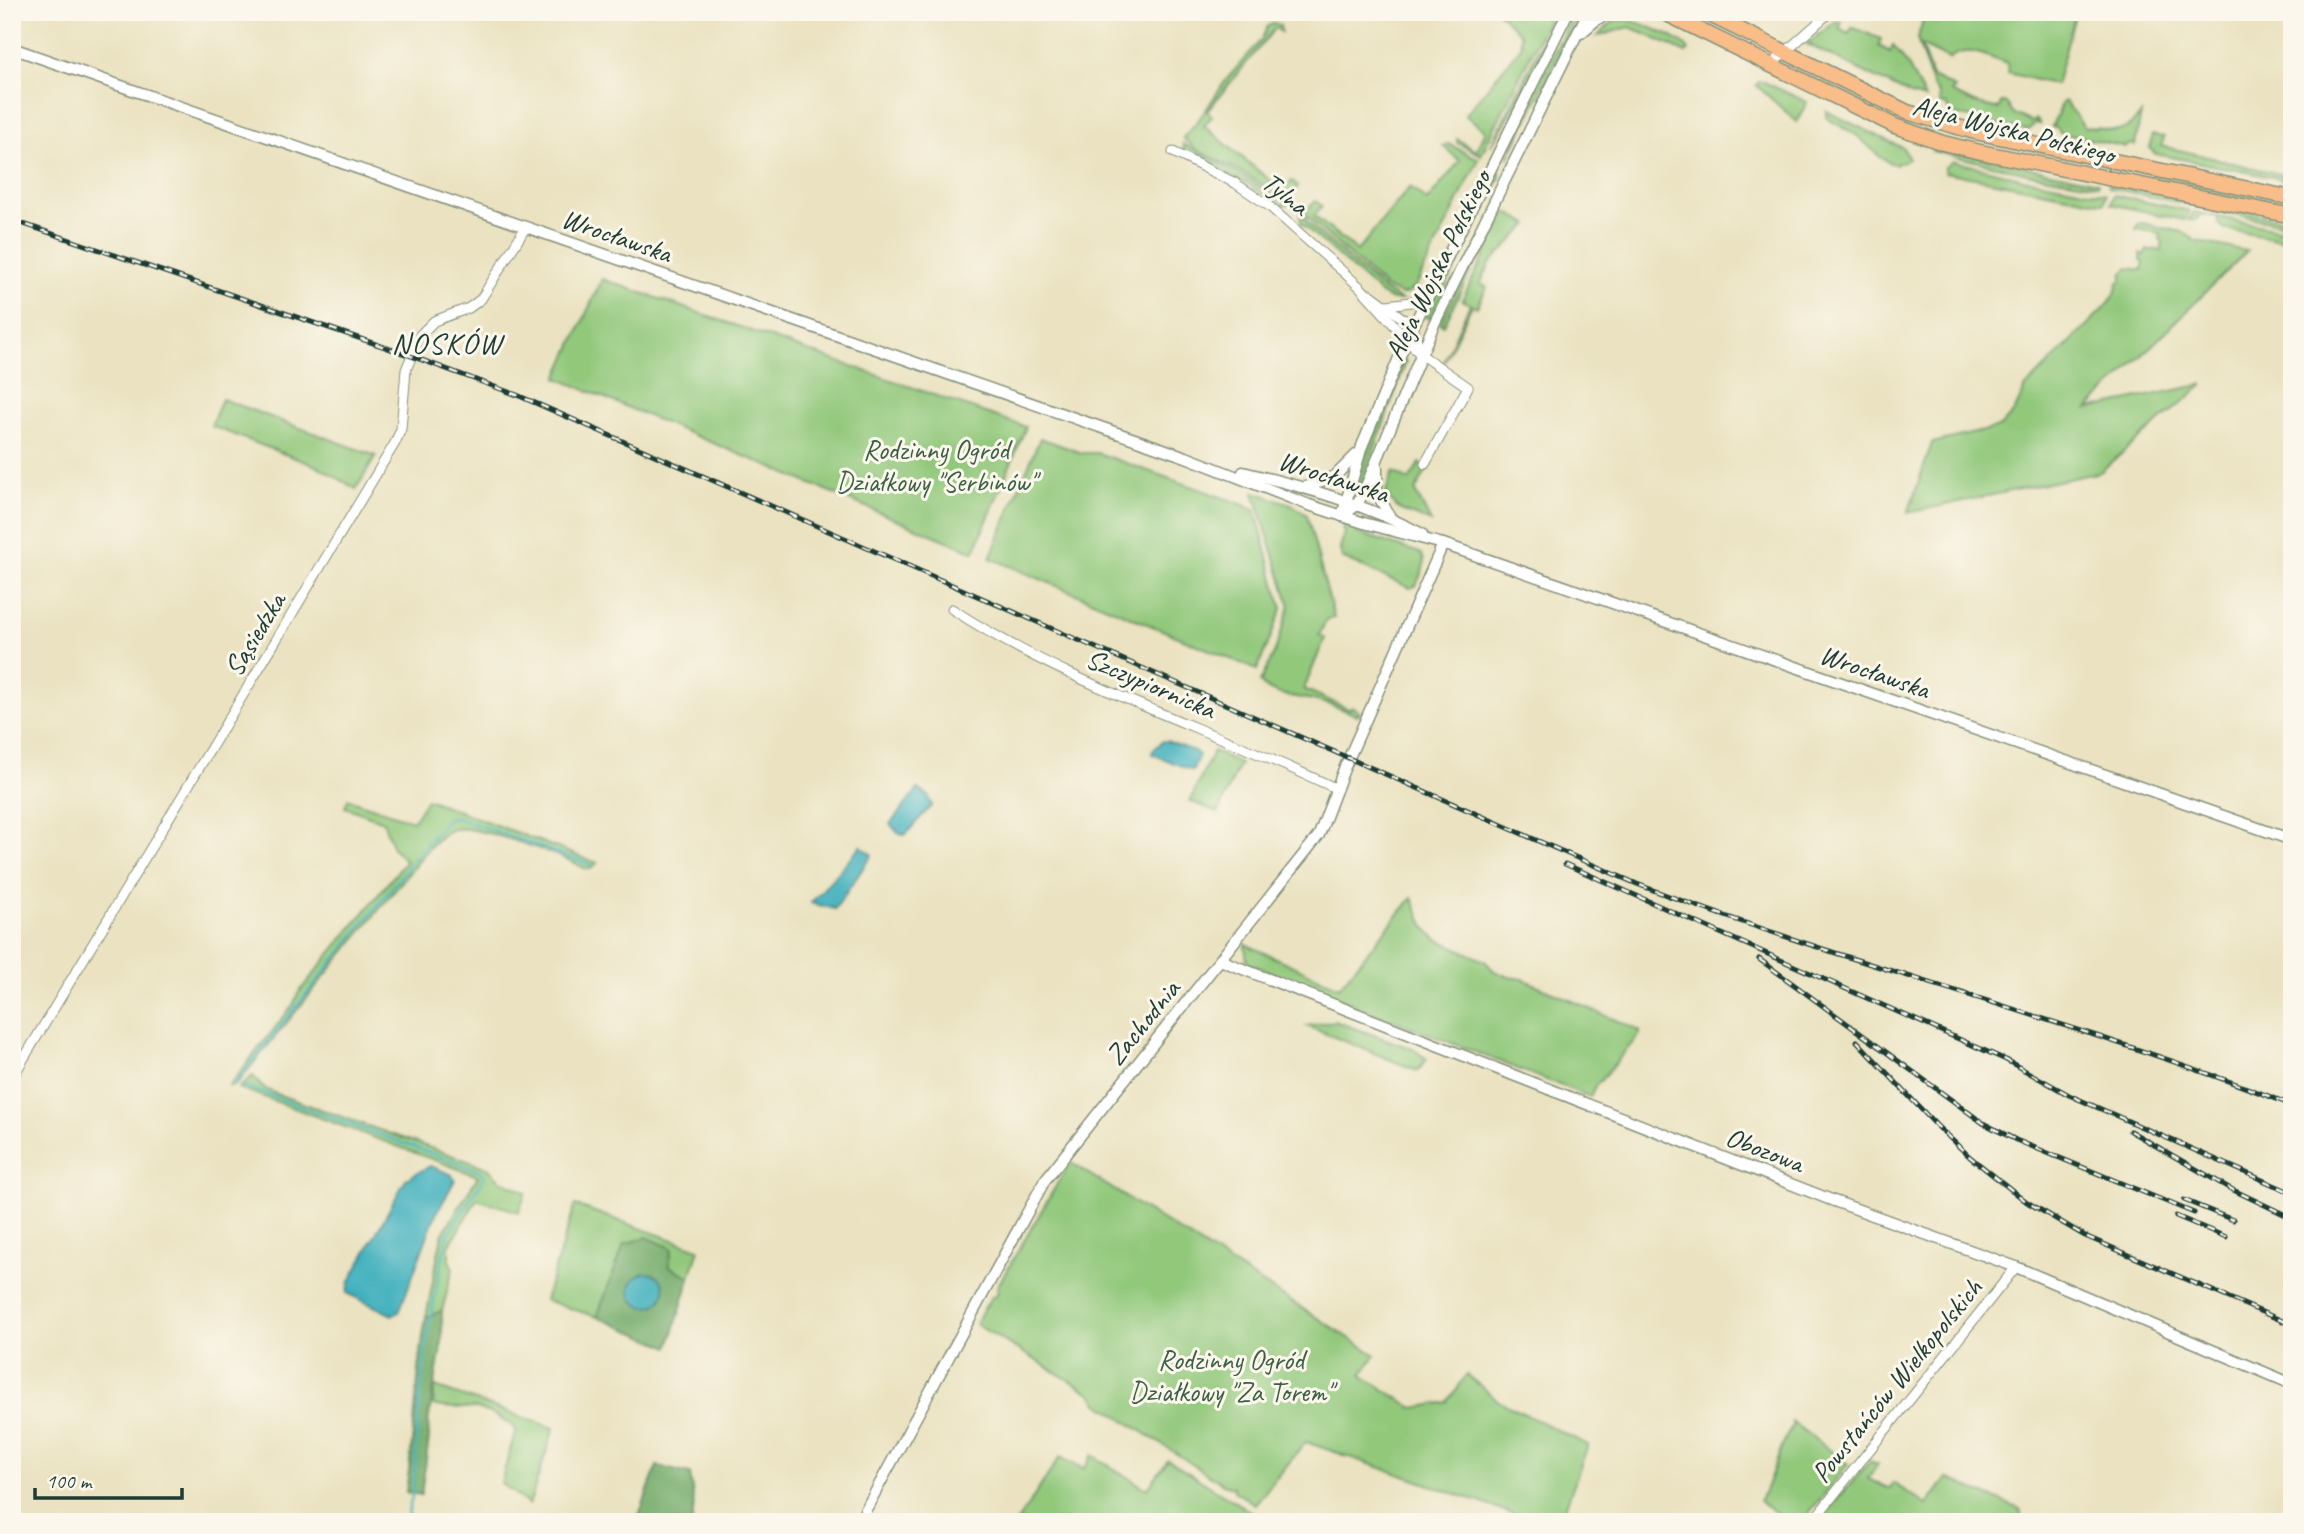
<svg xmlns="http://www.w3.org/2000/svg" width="2304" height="1534" viewBox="0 0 2304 1534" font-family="Caveat,sans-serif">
  <rect width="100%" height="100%" fill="#fbf7ec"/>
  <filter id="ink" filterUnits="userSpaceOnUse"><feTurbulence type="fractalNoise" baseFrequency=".0143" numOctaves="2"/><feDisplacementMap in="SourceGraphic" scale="14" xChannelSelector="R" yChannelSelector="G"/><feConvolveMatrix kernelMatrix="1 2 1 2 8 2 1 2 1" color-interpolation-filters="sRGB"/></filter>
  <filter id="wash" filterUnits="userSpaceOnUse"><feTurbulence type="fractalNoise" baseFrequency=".00686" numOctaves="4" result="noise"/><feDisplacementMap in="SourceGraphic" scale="28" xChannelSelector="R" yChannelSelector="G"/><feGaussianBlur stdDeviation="1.57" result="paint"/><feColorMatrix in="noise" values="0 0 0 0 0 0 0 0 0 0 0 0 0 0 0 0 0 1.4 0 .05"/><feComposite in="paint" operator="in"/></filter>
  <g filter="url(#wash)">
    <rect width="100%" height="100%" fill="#eae2c0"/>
    <!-- green -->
    <g fill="#91c87a" stroke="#588257" stroke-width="2">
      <path d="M1498,12H1552L1481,155L1457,143V139L1476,151L1486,131L1465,115L1521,47L1520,33Z"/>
      <path d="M1557,12H1562L1513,110L1491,146Z"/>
      <path d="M1574,12H1581L1508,158L1534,93Z"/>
      <path d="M1923,12H2076L2056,85L2008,73L2007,64C1988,57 1966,43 1949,59L1921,45L1932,77L1955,88L1951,92L1974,103L1999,109L2001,103H2006L2014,114L2031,122L2037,119L2040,124L2035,123L2029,130L2002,126L1950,113L1946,105L1940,104L1939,93L1933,87L1918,42C1917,31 1925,24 1923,12Z"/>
      <path d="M1619,19C1632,18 1683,39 1689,50L1686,53L1630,27L1598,36L1613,21Z"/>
      <path d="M1836,21L1842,22L1839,29L1849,34L1852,27L1881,39L1879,46L1890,52L1893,45L1909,67L1925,99L1911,95L1807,44Z"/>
      <path d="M1274,23L1280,25L1281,32L1275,28L1207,111L1212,116L1204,126L1283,191L1292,181L1298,186L1288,200L1235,168L1197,150L1183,138L1200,118L1226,80L1261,40L1268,26Z"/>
      <path d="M1759,82H1764L1807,102L1797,122L1756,85Z"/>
      <path d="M2065,101L2084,127L2096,129L2097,128C2123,133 2124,132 2141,114L2135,145L2130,144L2126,147L2060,133L2058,129L2052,127L2062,103Z"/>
      <path d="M1826,111L1903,148L1909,158L1904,162H1897L1896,165C1878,160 1870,145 1855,134C1846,128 1834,124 1826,117Z"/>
      <path d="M2153,135L2164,137L2162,146L2292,177V181L2156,154L2149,148Z"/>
      <path d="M1183,144L1238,173L1289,204L1281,206L1244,182L1191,156L1184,150Z"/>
      <path d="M1448,144L1479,159L1416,286L1408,293L1402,295L1386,288L1305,215V211L1316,201L1322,206L1314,216L1357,251L1410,187L1427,201L1460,161L1443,146Z"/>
      <path d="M1936,148L2098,182V185L2031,174L1932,151Z"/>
      <path d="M1953,161L2021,178L2106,194L2104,203L1944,172L1945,167Z"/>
      <path d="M1497,171L1500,172V177L1430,319L1424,316Z"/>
      <path d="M2153,175L2292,204V210L2149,180L2150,176Z"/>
      <path d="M2108,184L2292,221V226L2109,188Z"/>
      <path d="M1510,191L1444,325L1440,323L1493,216Z"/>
      <path d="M2114,195L2190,211L2184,220L2111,204Z"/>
      <path d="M1506,212L1529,224L1490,263L1480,284L1487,287L1477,307L1472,305L1443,364L1470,304L1462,300Z"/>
      <path d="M2194,212L2292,232V242L2225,229L2218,223V217L2201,214L2196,220H2188Z"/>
      <path d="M1300,213L1308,223L1384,290L1401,300H1392L1381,294L1301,223Z"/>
      <path d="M2142,223L2186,233L2195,241L2247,251L2088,409L2204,384L2100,472L1908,513L1932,443L2000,427L2014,412L2026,387L2107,305L2115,294L2118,282H2121L2123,273L2128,268L2142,270L2144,262L2141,260V254L2145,255L2147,250H2161L2163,242L2160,239L2161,233L2136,229L2138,224Z"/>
      <path d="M602,279L1026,427L974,552L557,378Z"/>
      <path d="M1404,360L1406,362L1362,484L1356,482Z"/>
      <path d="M222,399L376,456L356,489L319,467L211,426Z"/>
      <path d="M1040,438L1082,453H1098L1255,509L1282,609L1257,670L990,558Z"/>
      <path d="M1420,463L1428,468L1415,491L1431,522C1414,515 1390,511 1386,491L1393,472L1409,480Z"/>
      <path d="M1254,492L1291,504L1307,515L1334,618L1327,619L1319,635L1325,638L1304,689L1348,709L1354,707L1360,713L1357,715C1343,710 1328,703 1313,700C1295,696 1273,697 1260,682L1274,654L1290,606Z"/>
      <path d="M1345,522L1356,526L1355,532L1420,553C1429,564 1420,575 1416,586L1410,588L1342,558L1340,549L1345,531L1342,529Z"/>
      <path d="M1213,751L1240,763L1218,813L1190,801Z"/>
      <path d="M348,799L413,821L427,799L597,863L591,869L584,868C564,856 474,824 454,829C440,833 430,847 421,858L235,1086H229L293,1005L299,992L406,861L393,848L383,821L345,807Z"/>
      <path d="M1412,898L1425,927L1435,938L1485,961L1494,971L1509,977L1523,979L1640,1031V1034L1594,1088L1590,1097L1247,963L1245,944L1339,987Z"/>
      <path d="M1334,1021L1413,1049L1427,1059L1418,1071L1307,1026Z"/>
      <path d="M253,1076L262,1087L274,1093L488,1168L500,1180L526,1192L519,1212L477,1199L449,1246V1260L453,1269L442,1311L426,1317L442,1235L478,1176L239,1088Z"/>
      <path d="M1070,1162L1376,1355L1361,1375L1414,1408L1447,1402L1467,1375L1500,1402L1588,1445L1560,1522H1537L1306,1442L1255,1504L1234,1491V1487L1223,1484L1097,1402L1092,1394L977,1325L976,1322L992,1296H995L998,1292L997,1287Z"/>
      <path d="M575,1205L699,1249L690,1277L669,1266L671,1248L646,1237L624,1245L597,1317L545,1300Z"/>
      <path d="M435,1387L554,1428L529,1505L501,1483L516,1429C502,1418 486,1408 468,1408C455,1407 445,1409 433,1405Z"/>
      <path d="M1792,1422L1848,1464L1802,1522H1790L1759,1501L1765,1491L1786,1437L1793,1426Z"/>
      <path d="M1092,1455L1147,1489L1168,1460L1267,1522H1017L1060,1457L1084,1469Z"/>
      <path d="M1870,1461L1878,1464L1868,1479L1890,1489L1893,1483L1927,1505L1947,1478L2020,1509L2023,1522H1823L1821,1519Z"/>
    </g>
    <!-- forest -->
    <g fill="#74ac6a" stroke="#4a744f" stroke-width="2">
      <path d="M646,1237L672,1248L669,1266L690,1277L669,1347L597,1317L624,1245Z"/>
      <path d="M442,1311V1342L428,1422L429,1438L421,1495L406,1492C415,1434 416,1375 426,1317Z"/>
      <path d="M657,1466L690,1474L694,1505L692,1522H641L638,1518Z"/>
    </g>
    <!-- water -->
    <g fill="#41b0bd" stroke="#307678" stroke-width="2">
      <path d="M1163,741H1167L1196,752L1199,755L1193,769L1191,770L1152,754L1153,750Z"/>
      <path d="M918,789L928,795L932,805L905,835L897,832L890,824Z"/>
      <path d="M861,846L872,855L835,909L811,903Z"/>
      <path d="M430,1166L451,1174L455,1180L435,1216L399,1312L392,1315L347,1293L350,1281L406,1179Z"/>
      <circle cx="647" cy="1290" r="17"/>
    </g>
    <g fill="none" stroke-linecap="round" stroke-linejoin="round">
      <!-- stream -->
      <g stroke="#41b0bd" stroke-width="2.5">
        <path d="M235,1083L447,819L455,817L591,865"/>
        <path d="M244,1086L480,1171L485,1176L447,1236L429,1324L420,1395L413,1492L406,1522"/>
      </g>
    </g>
  </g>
  <g filter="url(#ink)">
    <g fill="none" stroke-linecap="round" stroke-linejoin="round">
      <defs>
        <g id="minor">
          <path d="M1771,65L1830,12"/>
          <path d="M1173,152L1235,183L1269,206L1360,287L1420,354L1468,387L1425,464"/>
          <path d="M1370,294L1413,326L1420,352"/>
          <path d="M1387,305L1411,302L1430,289"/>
          <path d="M952,609C1071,687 1210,728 1337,789"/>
          <path d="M12,1078L395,443L401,429L406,370L420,335L434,321L469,308L481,299L526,227"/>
          <path d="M1812,1522L2016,1267"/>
        </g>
        <g id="tertiary">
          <path d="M1581,33L1596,20L1610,12"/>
          <path d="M12,48L1186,457L1309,505L1364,523L1443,544L2292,840"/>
          <path d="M1377,468V493L1390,517"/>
          <path d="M1243,472C1305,487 1365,504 1422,534"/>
          <path d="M1305,487L1335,476L1357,454"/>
          <path d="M1342,516L1357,505L1364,491L1434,324L1588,12"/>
          <path d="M1342,516L1362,446L1407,339L1568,12"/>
          <path d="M1220,960L1834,1201L2016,1267L2292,1384"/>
          <path d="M859,1522L1045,1180L1319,835L1344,769L1443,544"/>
        </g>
        <g id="primary">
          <path d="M1663,12L1895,126L1943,143L1976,151L2292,216"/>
          <path d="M1704,12L1907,112L1975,132L2292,198"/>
        </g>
      </defs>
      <!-- minor casing -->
      <use href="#minor" stroke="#84907a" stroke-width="11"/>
      <!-- tertiary casing -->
      <use href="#tertiary" stroke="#84907a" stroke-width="13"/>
      <!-- primary casing -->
      <use href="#primary" stroke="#84907a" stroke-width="17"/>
      <!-- minor -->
      <use href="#minor" stroke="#fff" stroke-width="9"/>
      <!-- tertiary -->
      <use href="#tertiary" stroke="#fff" stroke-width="10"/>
      <!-- primary -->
      <use href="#primary" stroke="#f8bd89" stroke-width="14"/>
      <defs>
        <g id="rail">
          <path d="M12,220L411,356L517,395L1637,884C1852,966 2077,1021 2292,1105"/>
          <path d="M1565,864L2006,1060L2069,1095L2292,1193"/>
          <path d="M1759,959L1983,1123L2016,1140L2194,1213"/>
          <path d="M1857,1041L1936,1125L1970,1157L2027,1202L2085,1236L2292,1325"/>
          <path d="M2130,1131L2229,1188L2292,1218"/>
          <path d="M2184,1200L2233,1220"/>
          <path d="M2176,1216L2226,1237"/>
        </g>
      </defs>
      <!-- rail casing -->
      <use href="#rail" stroke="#1f3d34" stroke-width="5"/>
      <!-- rail -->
      <use href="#rail" stroke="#fbf7ec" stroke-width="2.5" stroke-dasharray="8" stroke-linecap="butt"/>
    </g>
  </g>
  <g text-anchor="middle" stroke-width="6" stroke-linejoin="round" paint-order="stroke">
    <!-- street labels -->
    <g font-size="28" fill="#1f3d34" stroke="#fbf7ec">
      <text transform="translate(2014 129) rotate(14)" y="10">Aleja Wojska Polskiego</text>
      <text transform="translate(1286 193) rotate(38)" y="10">Tylna</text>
      <text transform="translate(617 235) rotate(19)" y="10">Wrocławska</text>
      <text transform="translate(1437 265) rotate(-64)" y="10">Aleja Wojska Polskiego</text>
      <text transform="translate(1334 476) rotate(18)" y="10">Wrocławska</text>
      <text transform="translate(254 634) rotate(-59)" y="10">Sąsiedzka</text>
      <text transform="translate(1875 671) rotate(19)" y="10">Wrocławska</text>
      <text transform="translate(1151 683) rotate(23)" y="10">Szczypiornicka</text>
      <text transform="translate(1142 1022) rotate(-51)" y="10">Zachodnia</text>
      <text transform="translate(1765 1149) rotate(21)" y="10">Obozowa</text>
      <text transform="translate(1896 1380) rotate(-51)" y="10">Powstańców Wielkopolskich</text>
    </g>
    <!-- park labels -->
    <g font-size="28" fill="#3c6046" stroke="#fbf7ec">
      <text x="936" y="459">Rodzinny Ogród<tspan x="936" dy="32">Działkowy "Serbinów"</tspan></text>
      <text x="1231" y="1369">Rodzinny Ogród<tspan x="1231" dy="32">Działkowy "Za Torem"</tspan></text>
    </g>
    <!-- neighbourhood labels -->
    <g font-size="30" letter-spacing="2" fill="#1f3d34" stroke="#fbf7ec">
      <text x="447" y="353">NOSKÓW</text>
    </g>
  </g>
  <!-- margin -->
  <rect width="2304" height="1534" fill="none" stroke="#fbf7ec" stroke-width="42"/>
  <!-- scale -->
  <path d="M35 1488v10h147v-10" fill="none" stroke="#1f3d34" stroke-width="3.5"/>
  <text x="46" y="1488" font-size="21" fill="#1f3d34" stroke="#fbf7ec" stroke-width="5" paint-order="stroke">100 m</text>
</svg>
